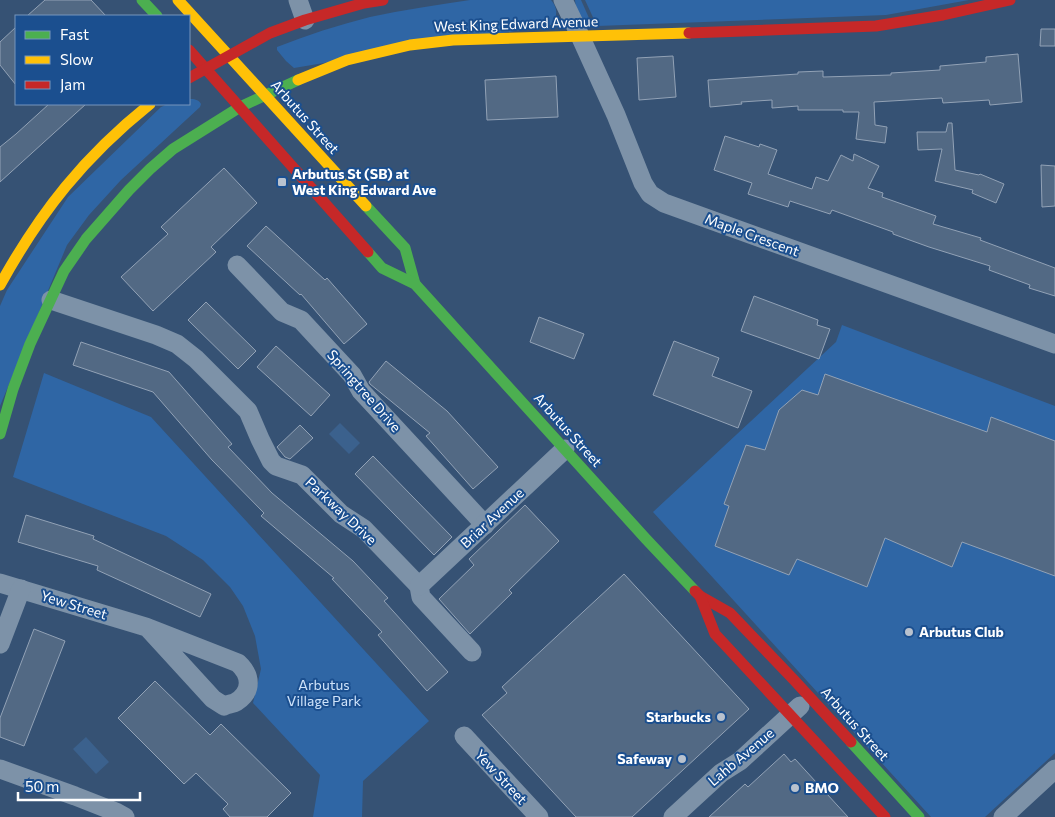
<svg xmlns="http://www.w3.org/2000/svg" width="1055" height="817" viewBox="0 0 1055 817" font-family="Commissioner,sans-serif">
  <rect width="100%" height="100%" fill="#365274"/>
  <!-- green -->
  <g fill="#2f66a5">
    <path d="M470,0H551C558,8 558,17 551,25L294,68L286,61L277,50V47C307,35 338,25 370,17C403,10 437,5 470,0Z"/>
    <path d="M575,0H581L593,27C582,25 576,10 575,0Z"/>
    <path d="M585,0H969L886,15L597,26Z"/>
    <path d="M189,99C194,99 198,99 201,104L200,107L121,180L89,215L67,245L0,406V306L7,290L68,197L161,107L168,104H189Z"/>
    <path d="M842,325L1055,406V753L985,817H931L653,512L836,342Z"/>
    <path d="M44,373L151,417L429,721L363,781L362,817H313L320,775L253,703L261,669L255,636L243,606L230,587L203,560L166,536L13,477Z"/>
  </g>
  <!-- water -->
  <g fill="#3b618d">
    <path d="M340,423L360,443L349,454L329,434Z"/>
    <path d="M86,737L109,762L96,774L73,749Z"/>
  </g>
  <!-- building -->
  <g fill="#526984" stroke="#92a2b6">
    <path d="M45,0H91L106,16H27Z"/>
    <path d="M16,27V85L0,65V42Z"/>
    <path d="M1041,29H1055V46H1040Z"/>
    <path d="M1018,54L1022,102L990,105L989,100L943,103L942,98L874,102L875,125L887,127L885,143L856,139L859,112H843V110H798V106L772,108V100L741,102L742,104L710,107L708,80L798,74V72L823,71V77L891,75V73L940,70V66L986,62V57Z"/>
    <path d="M673,56L676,97L639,100L637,58Z"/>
    <path d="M556,76L558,117L487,120L485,80Z"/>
    <path d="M49,104H86L0,182V147L16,134Z"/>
    <path d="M948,123H952L955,170L979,175L980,174L1004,184L996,203L972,193L973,190L935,181L942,149L918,150L917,132H946Z"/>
    <path d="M725,136L759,147L760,144L777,150L768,174L812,189L816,177L828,181L841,155L853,161L854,154L879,166L868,188L883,193L882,197L936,216L933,224L981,238L980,240L1055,268V296L1029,288L1030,285L989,270L990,266L929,247L893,234V232L832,210L830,214L790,201L788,207L748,194L752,183L714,170Z"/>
    <path d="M1041,165L1055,166V206L1042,207Z"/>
    <path d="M224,168L257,203L211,247L216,252L153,311L121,277L168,234L161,227Z"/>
    <path d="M266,226L325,280L327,278L367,324L344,344L301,294L300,295L247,246Z"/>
    <path d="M754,296L818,320L817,325L830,329L819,359L741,331Z"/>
    <path d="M206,302L256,351L238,369L188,320Z"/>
    <path d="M539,317L584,334L574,359L530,342Z"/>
    <path d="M674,341L719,358L712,376L752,391L738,428L653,395Z"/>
    <path d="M81,342L169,372L232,444L228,447L272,493L353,561L388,598L384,601L448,672L427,691L378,635L382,632L332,579L334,578L261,516L264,513L212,460L153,392L73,365Z"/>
    <path d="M276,346L330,395L311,416L257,367Z"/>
    <path d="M386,361L447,411L498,467L473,489L426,436L430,433L370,384L369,382Z"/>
    <path d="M825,374L987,432L991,417L1055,441V576L962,542L952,567L885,538L867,587L797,559L789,575L715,546L729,506L724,504L746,445L765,450L779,410L802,390L818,395Z"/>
    <path d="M300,425L313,438L290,459L285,457L277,447Z"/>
    <path d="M373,456L452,537L434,555L355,474Z"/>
    <path d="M525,505L559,541L509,590L512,593L470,634L439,599L474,565L469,559Z"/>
    <path d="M26,515L94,536L93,539L211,594L200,617L97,570L98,566L18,542Z"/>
    <path d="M624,574L749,709L632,817H576L482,715L507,693L502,687Z"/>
    <path d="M34,629L65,641L24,746L0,737V718Z"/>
    <path d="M155,681L210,735L221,724L291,793L267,817H230L223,809L228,804L196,773L184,784L118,718Z"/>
    <path d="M784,754L791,762L795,759L848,817H709L745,784L748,787Z"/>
  </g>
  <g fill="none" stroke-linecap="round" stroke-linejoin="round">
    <!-- street -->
    <g stroke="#7d92a8" stroke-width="19">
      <path d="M298,0L305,20"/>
      <path d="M563,0L576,27L616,115L643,183L650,194L664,203L1055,344"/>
      <path d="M237,265L282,312L301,320L352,375L361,391L485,525"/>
      <path d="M51,300L156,335L177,344L196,359L248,411L260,439L271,461L276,466L302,475L341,514L364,529L419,586L421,597L472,652"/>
      <path d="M0,583L146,627L238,663C251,675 253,691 236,702C233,704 227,704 224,706L213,699L148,628"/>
      <path d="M419,586L565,449"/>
      <path d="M0,644L21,589"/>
      <path d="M464,736L539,817"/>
      <path d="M0,769L75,796L116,812L125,817"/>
      <path d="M673,817L721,773L740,761L800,706"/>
      <path d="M1003,817L1055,769"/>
    </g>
    <!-- fast -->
    <g stroke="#4caf50" stroke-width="11">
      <path d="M142,0L157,16"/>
      <path d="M366,206L405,248L415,284"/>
      <path d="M368,252L382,268L415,284L646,539L695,591"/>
      <path d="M0,434L13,389L30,344L64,271L86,239L129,190L150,169L173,149L240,107L298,80"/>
      <path d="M851,742L919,817"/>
    </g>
    <!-- slow -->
    <g stroke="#ffc107" stroke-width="11">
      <path d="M178,0L366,206"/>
      <path d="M298,80L347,60L410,45L453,40L689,33"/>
      <path d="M0,285C41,211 84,157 150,104"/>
    </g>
    <!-- jam -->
    <g stroke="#c62828" stroke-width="11">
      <path d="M689,33L876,26L943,15L1010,0"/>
      <path d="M189,50L368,252"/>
      <path d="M189,78L270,33L305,20L364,3L383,0"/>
      <path d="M695,591L700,596L730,613L794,680L851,742"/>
      <path d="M700,596L715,634L885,817"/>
    </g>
  </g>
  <!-- markers -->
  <g fill="#b9c2ce" stroke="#1b4f8f" stroke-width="2">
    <rect x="277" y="177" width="10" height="10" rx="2.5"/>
    <circle cx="909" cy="632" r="5"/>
    <circle cx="721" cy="717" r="5"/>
    <circle cx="682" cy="759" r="5"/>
    <circle cx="795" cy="788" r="5"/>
  </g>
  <g text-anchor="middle" stroke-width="4" stroke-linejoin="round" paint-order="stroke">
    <!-- street labels -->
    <g font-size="14" fill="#fff" stroke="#1b4f8f">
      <text transform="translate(516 24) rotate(-2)" y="5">West King Edward Avenue</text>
      <text transform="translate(305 117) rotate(48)" y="5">Arbutus Street</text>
      <text transform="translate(752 235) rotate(20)" y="5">Maple Crescent</text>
      <text transform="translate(364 391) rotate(49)" y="5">Springtree Drive</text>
      <text transform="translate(568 430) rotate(48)" y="5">Arbutus Street</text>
      <text transform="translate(341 511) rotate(43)" y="5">Parkway Drive</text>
      <text transform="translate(492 518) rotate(-43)" y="5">Briar Avenue</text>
      <text transform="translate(74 605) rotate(17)" y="5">Yew Street</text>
      <text transform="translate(855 724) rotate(48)" y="5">Arbutus Street</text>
      <text transform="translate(741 757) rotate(-40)" y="5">Lahb Avenue</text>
      <text transform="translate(501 777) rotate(47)" y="5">Yew Street</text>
    </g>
    <!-- poi labels -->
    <g font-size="14" font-weight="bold" fill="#fff" stroke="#1b4f8f" text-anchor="start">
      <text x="292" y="179">Arbutus St (SB) at<tspan x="292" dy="16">West King Edward Ave</tspan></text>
      <text x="919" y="637">Arbutus Club</text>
      <text x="711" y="722" text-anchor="end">Starbucks</text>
      <text x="672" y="764" text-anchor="end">Safeway</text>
      <text x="805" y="793">BMO</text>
    </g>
    <!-- park labels -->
    <g font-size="14" fill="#cfe3fa" stroke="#1b4f8f">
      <text x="324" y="690">Arbutus<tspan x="324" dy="16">Village Park</tspan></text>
    </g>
  </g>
  <!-- legend -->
  <rect x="15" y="15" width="175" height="90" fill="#1b4f8f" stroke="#7695bc"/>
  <rect x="25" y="31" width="25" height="8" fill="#4caf50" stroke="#7695bc"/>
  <text x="60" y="40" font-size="15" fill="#ffffff">Fast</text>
  <rect x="25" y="56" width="25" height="8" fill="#ffc107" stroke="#7695bc"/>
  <text x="60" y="65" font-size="15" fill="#ffffff">Slow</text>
  <rect x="25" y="81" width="25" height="8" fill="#c62828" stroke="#7695bc"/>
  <text x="60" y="90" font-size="15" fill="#ffffff">Jam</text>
  <!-- scale -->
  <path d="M18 792v8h122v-8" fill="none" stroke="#ffffff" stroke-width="2.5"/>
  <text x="25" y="792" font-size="15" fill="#ffffff" stroke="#1b4f8f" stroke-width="4" paint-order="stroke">50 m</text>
</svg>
